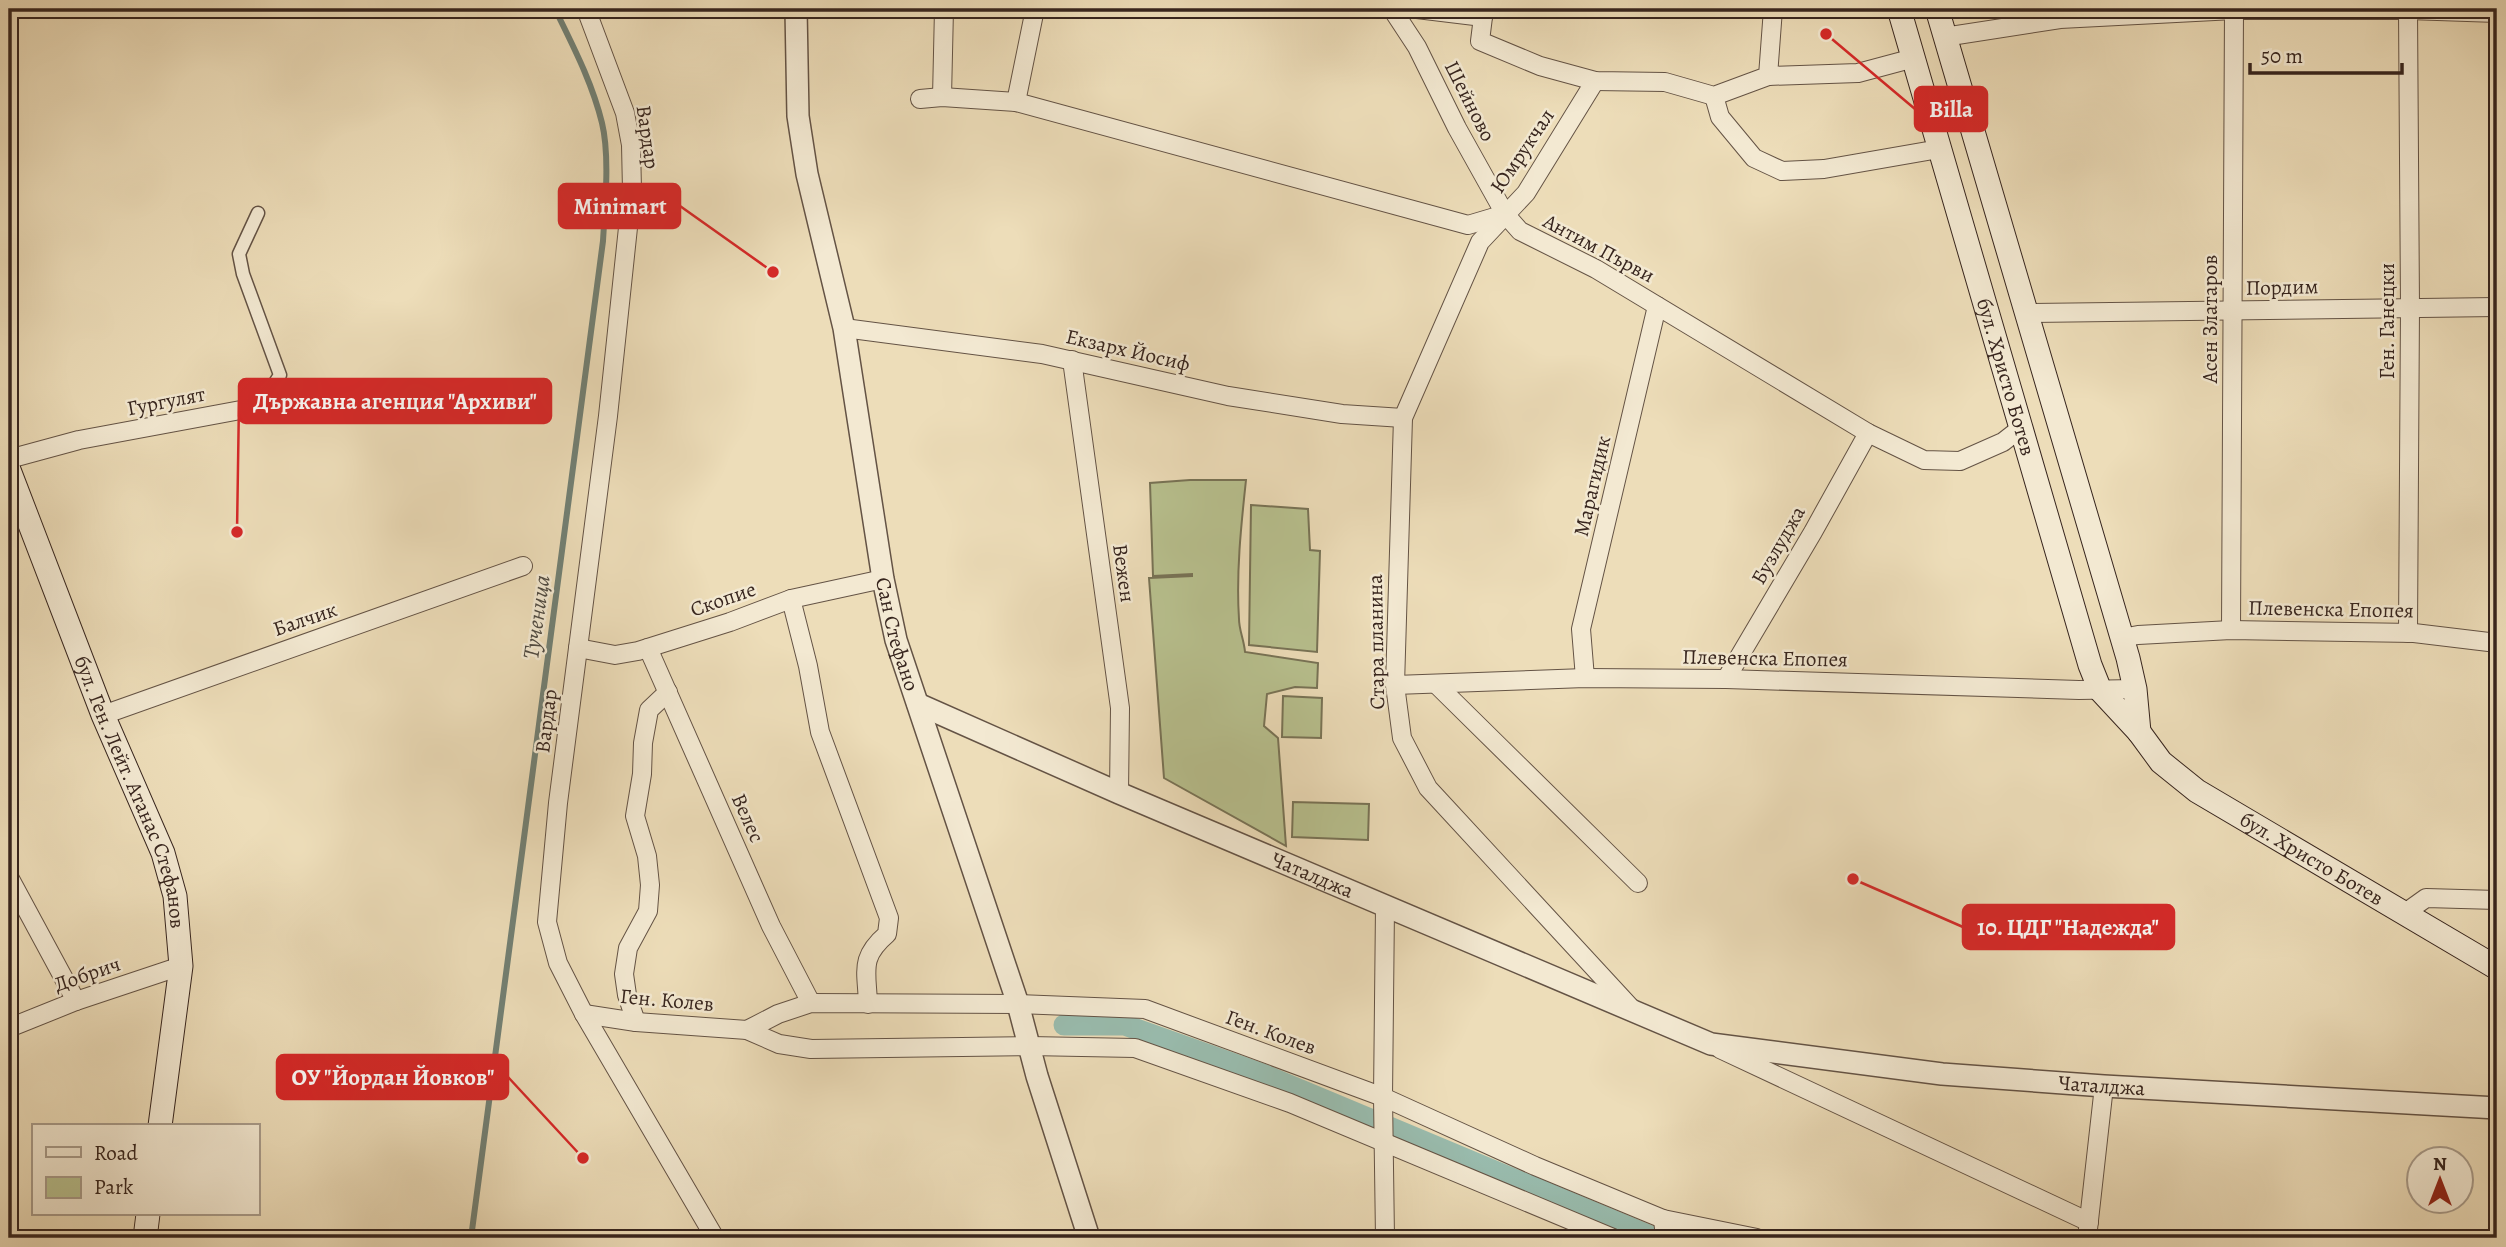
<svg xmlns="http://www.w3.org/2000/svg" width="2506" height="1247" viewBox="0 0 2506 1247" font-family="Alegreya,serif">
  <rect width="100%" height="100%" fill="#edddb9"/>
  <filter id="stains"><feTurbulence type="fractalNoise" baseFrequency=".00286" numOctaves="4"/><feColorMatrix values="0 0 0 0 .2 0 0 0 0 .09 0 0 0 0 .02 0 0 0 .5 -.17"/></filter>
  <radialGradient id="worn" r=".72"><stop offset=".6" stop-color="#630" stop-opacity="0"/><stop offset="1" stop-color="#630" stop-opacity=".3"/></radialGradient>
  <!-- green -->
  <g fill="#b8c18f" stroke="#787356" stroke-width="2">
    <path d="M1190,480H1246C1241,526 1236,574 1239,619C1239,630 1244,640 1245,652L1318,663L1317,688L1295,687L1267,694L1264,726L1278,738L1286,846L1164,778L1149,578L1192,576V574L1153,576L1150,483Z"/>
    <path d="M1251,505L1308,509L1310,550L1320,551L1317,652L1249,645Z"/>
    <path d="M1283,696L1322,698L1321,738L1282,737Z"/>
    <path d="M1293,802L1369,804L1368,840L1292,837Z"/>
  </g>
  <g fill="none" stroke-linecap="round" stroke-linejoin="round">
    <!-- stream -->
    <path stroke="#728074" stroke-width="6" d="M471,1238L603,241C605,206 610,156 602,123C592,82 573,46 555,9"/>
    <!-- canal -->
    <path stroke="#99bcae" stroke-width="21" d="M1064,1025H1125L1265,1075L1655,1238"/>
    <defs>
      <path id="pedestrian" d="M258,213L239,254L243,274L280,375L262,403"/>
      <g id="minor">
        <path d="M586,9L625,113L631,145L632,190L608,416L558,803L547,922L558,963L584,1014L715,1238"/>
        <path d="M1392,9L1417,47L1457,128L1505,214"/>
        <path d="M1417,9L1483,17"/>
        <path d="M1484,9L1480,41L1540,66L1595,81L1665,82L1714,96L1768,76L1773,9"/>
        <path d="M1944,37L2060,19L2234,10H2408L2497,13"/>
        <path d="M1768,76L1858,73L1914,58"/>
        <path d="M1595,81L1526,193L1480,242L1403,418L1395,685L1402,738L1428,788L1633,1010"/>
        <path d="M1714,96L1720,117L1754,158L1782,171L1824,169L1939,149"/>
        <path d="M942,97L944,9"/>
        <path d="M920,99L942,97L1016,102L1468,225L1505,214L1520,231L1596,269L1868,433L1924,460L1960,461L2003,442L2021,428"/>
        <path d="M1016,102L1035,9"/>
        <path d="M2025,313L2497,307"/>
        <path d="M844,328L1042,354L1228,396L1342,414L1403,418"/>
        <path d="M1072,360L1120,708L1119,793"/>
        <path d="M9,459L79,440L246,409C299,388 356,398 412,402C455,406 499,407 542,413"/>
        <path d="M791,599L808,666L820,732L889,918L887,934C859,958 867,971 868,1004"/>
        <path d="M2231,630L2234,9"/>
        <path d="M2408,633L2410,307L2408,9"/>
        <path d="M2122,638L2138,635L2231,630L2414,633L2497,643"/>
        <path d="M578,648L615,655L638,651L730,622L791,599L883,579"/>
        <path d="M648,648L771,926L811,1003"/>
        <path d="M1585,678L1581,629L1657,306"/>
        <path d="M1726,679L1813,532L1868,433"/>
        <path d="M1395,685L1585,678L1726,679L2079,690L2135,689"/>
        <path d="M1437,685L1638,883"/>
        <path d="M103,715L523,566"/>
        <path d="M9,877L76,1001"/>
        <path d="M2405,913L2426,898L2497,900"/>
        <path d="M584,1014L636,1022L747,1030L779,1044L811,1049L1029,1046L1135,1048L1290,1103L1613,1238"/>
        <path d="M636,1022L627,995L624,974L628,948L648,911L650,885L647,856L635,816L642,774L643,743L649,710L668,692"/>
        <path d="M9,1028L76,1001L181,966"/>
        <path d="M747,1030L778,1014L811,1003L1018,1004L1145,1009L1383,1097L1535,1166L1663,1219L1757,1238"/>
        <path d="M1720,1049L2089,1222"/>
        <path d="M1663,1219L1665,1238"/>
        <path d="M1385,1238L1383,1097L1385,907"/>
        <path d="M2087,1238L2104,1086"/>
      </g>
      <g id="tertiary">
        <path id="s1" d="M796,9L798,116L807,174L844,328L883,579L896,640L1018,1004L1037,1076L1089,1238"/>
        <path id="s2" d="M918,704L1119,793L1711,1044L1942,1074L2104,1086L2497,1108"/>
      </g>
      <g id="secondary">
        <path id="s3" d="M1899,9L2090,665L2100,690L2139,732L2161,762L2197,791L2497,968"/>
        <path d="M1937,9L2128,658L2135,689L2139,732"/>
        <path id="s4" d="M9,470L103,715L163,853L175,896L181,966L160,1126"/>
        <path d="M145,1238L148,1214"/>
      </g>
    </defs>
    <!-- pedestrian casing -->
    <use href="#pedestrian" stroke="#645345" stroke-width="15"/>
    <!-- minor casing -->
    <use href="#minor" stroke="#645345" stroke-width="20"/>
    <!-- tertiary casing -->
    <use href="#tertiary" stroke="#645345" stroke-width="24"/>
    <!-- secondary casing -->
    <use href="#secondary" stroke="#37251e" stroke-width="25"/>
    <!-- pedestrian -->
    <use href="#pedestrian" stroke="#f3e9d2" stroke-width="12"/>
    <!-- minor -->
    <use href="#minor" stroke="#f3e9d2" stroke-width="18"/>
    <!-- tertiary -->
    <use href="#tertiary" stroke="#f3e9d2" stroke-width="21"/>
    <!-- secondary -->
    <use href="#secondary" stroke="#f3e9d2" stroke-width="23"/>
  </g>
  <g text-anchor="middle" stroke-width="5" stroke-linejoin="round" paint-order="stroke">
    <!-- street labels -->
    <g font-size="21" fill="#37251e" stroke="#f3e9d2">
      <text transform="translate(1470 101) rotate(63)" y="7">Шейново</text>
      <text transform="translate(648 137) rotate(82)" y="7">Вардар</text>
      <text transform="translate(1522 151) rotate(-56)" y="7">Юмрукчал</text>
      <text transform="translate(1599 248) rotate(28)" y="7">Антим Първи</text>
      <text transform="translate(2282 287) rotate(-1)" y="7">Пордим</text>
      <text transform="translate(2210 319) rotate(-90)" y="7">Асен Златаров</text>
      <text transform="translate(2387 321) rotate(-90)" y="7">Ген. Ганецки</text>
      <text transform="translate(1128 350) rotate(13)" y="7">Екзарх Йосиф</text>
      <text dy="7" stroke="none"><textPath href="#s3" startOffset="383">бул. Христо Ботев</textPath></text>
      <text transform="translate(166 401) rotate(-11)" y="7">Гургулят</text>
      <text transform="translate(1592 486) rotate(-77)" y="7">Марагидик</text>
      <text transform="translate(1778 545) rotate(-60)" y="7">Бузлуджа</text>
      <text transform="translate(1124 573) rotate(82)" y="7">Вежен</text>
      <text transform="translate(723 599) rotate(-19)" y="7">Скопие</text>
      <text transform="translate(2331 609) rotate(1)" y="7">Плевенска Епопея</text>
      <text transform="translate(305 619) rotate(-19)" y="7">Балчик</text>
      <text dy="7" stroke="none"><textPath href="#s1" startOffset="635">Сан Стефано</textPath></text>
      <text transform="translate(1376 642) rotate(-91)" y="7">Стара планина</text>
      <text transform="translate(1765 658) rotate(1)" y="7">Плевенска Епопея</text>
      <text transform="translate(546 721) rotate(-83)" y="7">Вардар</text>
      <text dy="7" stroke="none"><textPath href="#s4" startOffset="345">бул. Ген. Лейт. Атанас Стефанов</textPath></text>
      <text transform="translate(748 818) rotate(66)" y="7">Велес</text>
      <text dy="7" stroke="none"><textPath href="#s3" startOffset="984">бул. Христо Ботев</textPath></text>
      <text dy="7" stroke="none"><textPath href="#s2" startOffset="430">Чаталджа</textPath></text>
      <text transform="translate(87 974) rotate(-19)" y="7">Добрич</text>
      <text transform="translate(667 1000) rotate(5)" y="7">Ген. Колев</text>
      <text transform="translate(1271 1032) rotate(20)" y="7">Ген. Колев</text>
      <text dy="7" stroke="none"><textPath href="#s2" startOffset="1256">Чаталджа</textPath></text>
    </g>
    <!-- water labels -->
    <g font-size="23" font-style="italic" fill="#504b42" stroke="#f3e9d2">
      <text transform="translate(536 617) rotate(-82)" y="8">Тученица</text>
    </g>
  </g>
  <!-- callouts -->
  <path fill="none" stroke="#d62828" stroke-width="2.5" d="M1826 34L1915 109M773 272L680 206M237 532L239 401M1853 879L1963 927M583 1158L508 1077"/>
  <g fill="#d62828" stroke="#f3e9d2" stroke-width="2.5">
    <circle cx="1826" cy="34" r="7"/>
    <circle cx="773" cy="272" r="7"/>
    <circle cx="237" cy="532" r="7"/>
    <circle cx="1853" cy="879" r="7"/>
    <circle cx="583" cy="1158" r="7"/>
  </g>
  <g fill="#d62828" stroke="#d62828" stroke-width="2.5">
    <rect x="1915" y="87" width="72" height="44" rx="7"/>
    <rect x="559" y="184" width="121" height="44" rx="7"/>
    <rect x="239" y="379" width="312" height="44" rx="7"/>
    <rect x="1963" y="905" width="211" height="44" rx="7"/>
    <rect x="277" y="1055" width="231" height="44" rx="7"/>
  </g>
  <g font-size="23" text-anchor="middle" font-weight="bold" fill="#fff">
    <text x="1951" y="117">Billa</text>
    <text x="620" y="214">Minimart</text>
    <text x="395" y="409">Държавна агенция "Архиви"</text>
    <text x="2068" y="935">10. ЦДГ "Надежда"</text>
    <text x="393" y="1085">ОУ "Йордан Йовков"</text>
  </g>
  <!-- margin -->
  <rect width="2506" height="1247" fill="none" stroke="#edddb9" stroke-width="35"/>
  <rect x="10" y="10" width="2485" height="1226" fill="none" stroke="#37251e" stroke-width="3.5"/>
  <rect x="18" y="18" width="2471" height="1212" fill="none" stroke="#37251e" stroke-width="2"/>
  <!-- legend -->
  <rect x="32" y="1124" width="228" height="91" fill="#f3e9d2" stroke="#a89b8a" stroke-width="2"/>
  <rect x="46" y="1147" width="35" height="10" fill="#f3e9d2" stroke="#a89b8a" stroke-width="2"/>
  <text x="94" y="1160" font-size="21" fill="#37251e">Road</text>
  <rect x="46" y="1177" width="35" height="21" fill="#b8c18f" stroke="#a89b8a" stroke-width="2"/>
  <text x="94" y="1194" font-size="21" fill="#37251e">Park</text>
  <!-- north arrow -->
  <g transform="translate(2440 1180)"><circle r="33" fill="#f3e9d2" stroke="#a89b8a" stroke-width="2"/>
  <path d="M0-5L12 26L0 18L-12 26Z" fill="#8f2418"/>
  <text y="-10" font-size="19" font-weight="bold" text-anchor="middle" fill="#37251e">N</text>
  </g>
  <!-- scale -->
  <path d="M2250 63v10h152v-10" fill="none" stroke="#37251e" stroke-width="3.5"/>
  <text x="2261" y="63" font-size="21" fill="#37251e" stroke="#f3e9d2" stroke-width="5" paint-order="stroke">50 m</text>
  <rect width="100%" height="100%" filter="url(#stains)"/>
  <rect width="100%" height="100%" fill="url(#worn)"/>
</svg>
